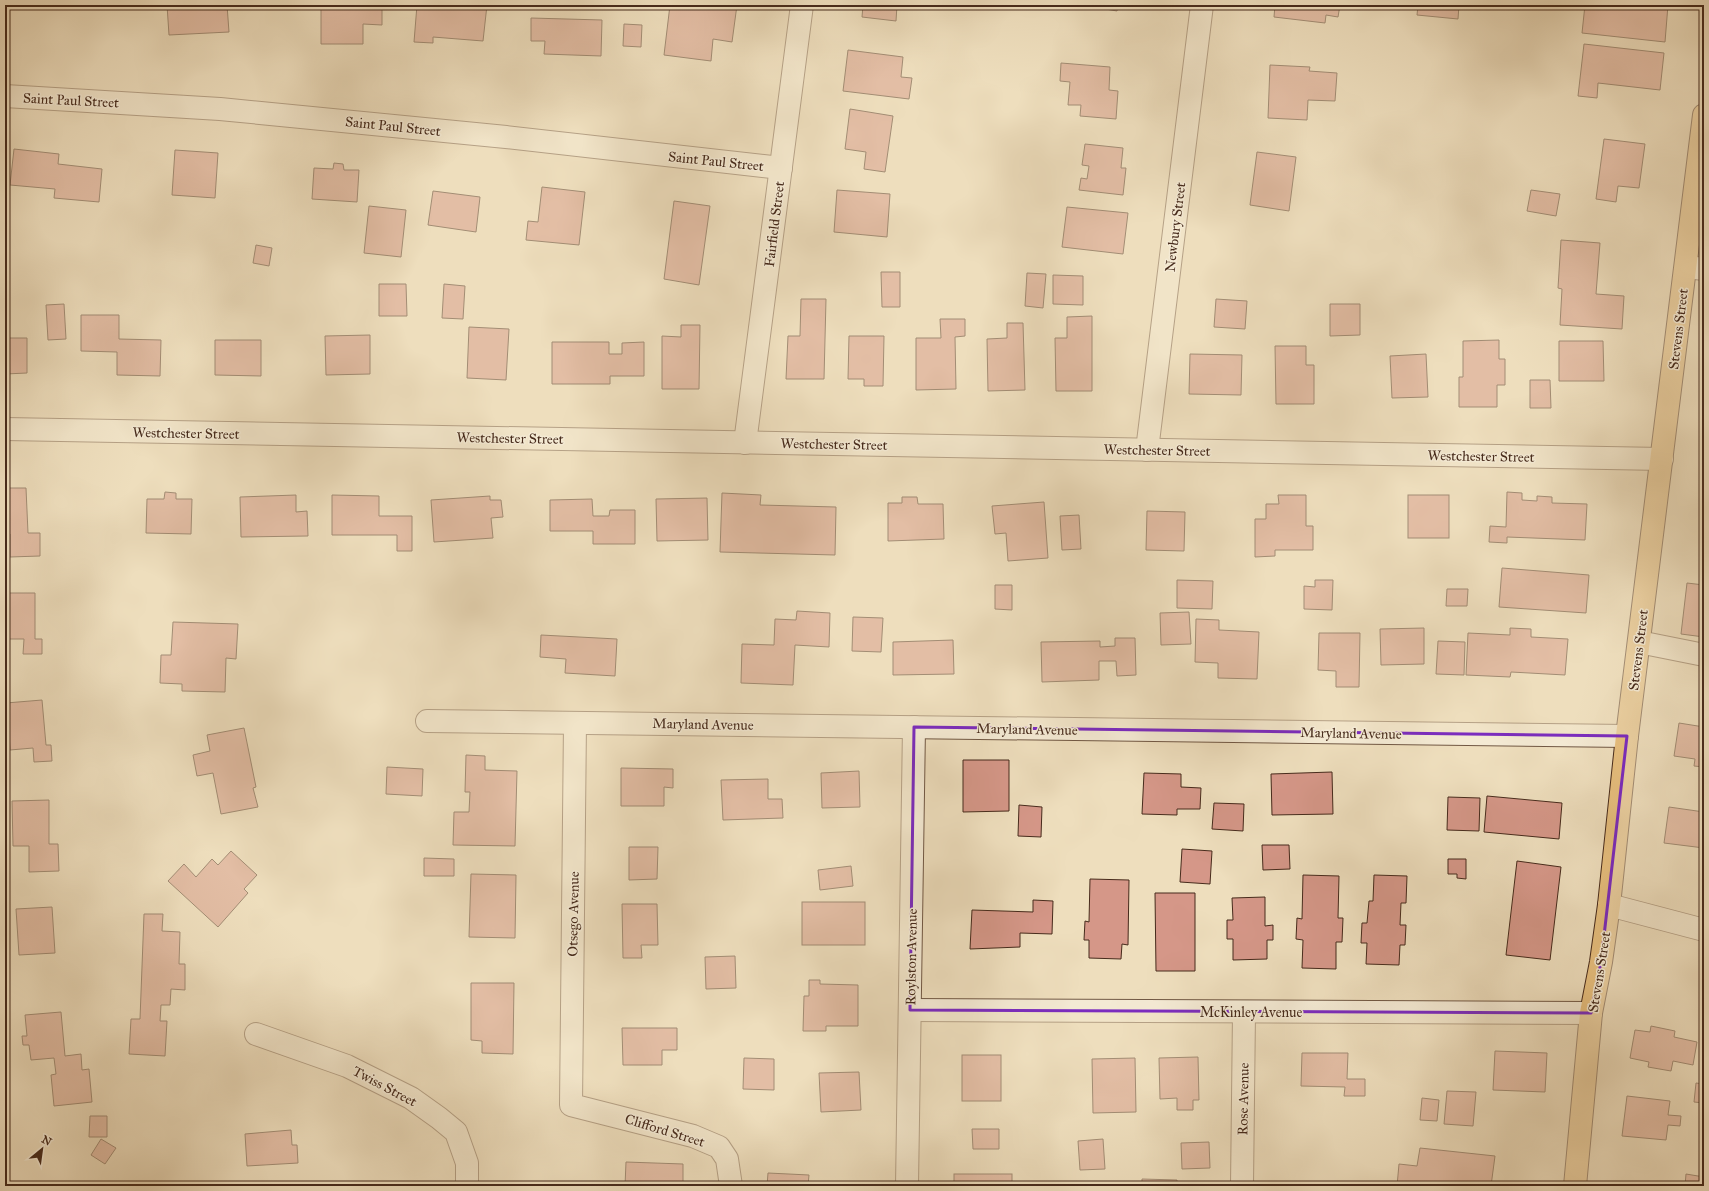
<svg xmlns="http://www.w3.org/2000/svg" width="1709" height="1191" viewBox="0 0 1709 1191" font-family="'IM FELL Great Primer',serif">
  <rect width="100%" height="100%" fill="#eedebd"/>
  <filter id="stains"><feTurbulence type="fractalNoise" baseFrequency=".005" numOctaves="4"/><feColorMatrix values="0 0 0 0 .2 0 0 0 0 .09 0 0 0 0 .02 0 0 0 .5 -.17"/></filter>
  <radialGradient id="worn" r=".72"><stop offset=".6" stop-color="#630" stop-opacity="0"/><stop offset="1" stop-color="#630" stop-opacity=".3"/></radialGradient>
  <!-- building -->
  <g fill="#d59788" stroke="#472b1c">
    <path d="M167,5H227L229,32L169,35Z"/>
    <path d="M362,5H382V25L363,24V44H321V7H362Z"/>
    <path d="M417,5H487L483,41L433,37V43L414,42Z"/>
    <path d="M670,5H737L732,42L713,39L711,61L664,55Z"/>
    <path d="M863,5H897L896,21L862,17Z"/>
    <path d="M1082,5H1118L1117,11Z"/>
    <path d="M1275,5H1340L1338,17L1326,15L1325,23L1274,17Z"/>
    <path d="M1418,5H1459L1458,19L1417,15Z"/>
    <path d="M1585,5H1668L1665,42L1582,33Z"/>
    <path d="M531,18L602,20L601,56L544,54L545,41H531Z"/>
    <path d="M624,24L642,25L641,47L623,46Z"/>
    <path d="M1584,44L1664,53L1660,90L1598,83L1597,98L1578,96Z"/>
    <path d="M848,50L903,57L901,77L912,78L909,99L843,91Z"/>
    <path d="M1061,63L1110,67L1109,90L1118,91L1116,119L1080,116L1081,105H1068L1070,82L1060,81Z"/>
    <path d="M1270,65L1310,67L1309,71L1337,73L1335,101L1308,100L1307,120L1268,118Z"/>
    <path d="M850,109L893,116L885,172L864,169L866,152L845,149Z"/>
    <path d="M1604,139L1645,144L1639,188L1618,186L1616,202L1596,199Z"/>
    <path d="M1085,144L1123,148L1121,168H1126L1123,195L1079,190L1081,178L1087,179L1089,166L1082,165Z"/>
    <path d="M14,149L59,154L58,164L102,169L99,202L54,198L55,189L10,185Z"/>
    <path d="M175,150L218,153L215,198L172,195Z"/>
    <path d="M1257,152L1296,157L1289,211L1250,205Z"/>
    <path d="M334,163L343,164L344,170H359L357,202L312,199L314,168L333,169Z"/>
    <path d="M542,187L585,192L579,245L526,240L528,221L538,222Z"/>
    <path d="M837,190L890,194L887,237L834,232Z"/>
    <path d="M1531,190L1560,194L1556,216L1527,211Z"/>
    <path d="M433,191L480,197L476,232L428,225Z"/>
    <path d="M674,201L710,206L699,285L664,279Z"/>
    <path d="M369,206L406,210L401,257L364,253Z"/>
    <path d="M1067,207L1128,213L1123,254L1062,247Z"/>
    <path d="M1561,240L1600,243L1596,294L1624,296L1622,329L1560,325L1562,289L1558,288Z"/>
    <path d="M256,245L272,248L269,266L253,263Z"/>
    <path d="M881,272H900V307H882Z"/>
    <path d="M1027,273L1046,274L1043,308L1025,306Z"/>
    <path d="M1053,275L1083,276V305L1053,304Z"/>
    <path d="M379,284H406L407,316H379Z"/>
    <path d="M444,284L465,286L463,319L442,318Z"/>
    <path d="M801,299H826L824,379H786L788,336H800Z"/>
    <path d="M1216,299L1247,301L1245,329L1214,327Z"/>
    <path d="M64,304L66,339L48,340L46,305Z"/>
    <path d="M1330,304H1360V335L1330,336Z"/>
    <path d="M81,315H119V339L161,340L160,376L117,375V352L81,351Z"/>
    <path d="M1092,316V391H1056L1055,338H1067V317Z"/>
    <path d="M940,319H965V336L955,337L956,389L916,390V338H941Z"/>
    <path d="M1007,323H1023L1025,390L988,391L987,339L1007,338Z"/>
    <path d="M681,325H700L699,389H662V336L681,337Z"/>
    <path d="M469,327L509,329L506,380L467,378Z"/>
    <path d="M370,335V374L326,375L325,336Z"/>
    <path d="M849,336H884L883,386H864V379H848Z"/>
    <path d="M5,338H27V373L5,374Z"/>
    <path d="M215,340H261V376L215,375Z"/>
    <path d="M1499,340V359H1505V385H1497V407H1459V377H1463V341Z"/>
    <path d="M1559,341H1603L1604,381H1559Z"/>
    <path d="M552,342H609V354H622V343L644,342V376H610V384H552Z"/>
    <path d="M1275,346H1306V365H1314V404H1276Z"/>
    <path d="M1190,354L1242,355L1241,395L1189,394Z"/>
    <path d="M1426,354L1428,397L1392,398L1390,356Z"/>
    <path d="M1530,380H1550L1551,408H1530Z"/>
    <path d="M5,488H26L28,533H40V556L10,557V534H5Z"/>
    <path d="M165,492L176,493V499H192L191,534L146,533L147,499H164Z"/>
    <path d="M1507,492L1522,493V500L1537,501V496L1552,497V503L1587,504L1585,540L1507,537V543L1489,542L1490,526L1506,527Z"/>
    <path d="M722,493L761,495L760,505L836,507L835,555L720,552Z"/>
    <path d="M296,495V512L307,511L308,536L241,537L240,497Z"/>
    <path d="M332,495L379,496V516H412V551H397V535H332Z"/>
    <path d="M1278,495H1306V526H1313V550H1275V556L1255,557V519H1266V504H1279Z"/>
    <rect x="1408" y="495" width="41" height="43"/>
    <path d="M490,496V500H501L503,517L491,518L493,538L434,542L431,500Z"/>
    <path d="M902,497H917L918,504H943L944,539L888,541V503H902Z"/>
    <path d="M707,498L708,540L657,541L656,499Z"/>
    <path d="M592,499L593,516H609L610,510H635V544H593V531H550V500Z"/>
    <path d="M1044,502L1048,558L1008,561L1006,533L995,534L992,506Z"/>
    <path d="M1147,511L1185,512L1184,551L1146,550Z"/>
    <path d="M1079,515L1081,549L1062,550L1060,516Z"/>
    <path d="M1502,568L1589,575L1586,613L1499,607Z"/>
    <path d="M1177,580L1213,581L1212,609L1177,608Z"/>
    <path d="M1315,580H1333L1332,610L1304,609V586L1315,587Z"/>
    <path d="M1687,583L1704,585V637L1681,634Z"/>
    <path d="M995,585H1012V610L995,609Z"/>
    <path d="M1447,589H1468L1467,606H1446Z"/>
    <path d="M5,593H35V639H42V654H23L24,639H5Z"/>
    <path d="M797,611L830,613L829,647L795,645L793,685L741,683L742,644L774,645L775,619L796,620Z"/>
    <path d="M1189,612L1191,644L1161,645L1160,613Z"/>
    <path d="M853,617L883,618L881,652L852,651Z"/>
    <path d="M1196,619L1219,620V630L1259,632L1257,679L1218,678V663L1195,662Z"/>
    <path d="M173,622L238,624L236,659L226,658L225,692L182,691V684L160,683L161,655H171Z"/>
    <path d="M1424,628V664L1381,665L1380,629Z"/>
    <path d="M1510,628L1531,629V637L1568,639L1565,675L1511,672L1510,677L1466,675L1468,633L1510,635Z"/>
    <path d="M1319,633H1360L1359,687H1336V671L1318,670Z"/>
    <path d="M541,635L617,639L615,676L565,673L566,659L540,657Z"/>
    <path d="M1115,638H1135L1136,675L1117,676L1116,661H1099V680L1042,682L1041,642L1100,641V647L1115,646Z"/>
    <path d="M953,640L954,674L893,675V642Z"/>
    <path d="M1438,641L1465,642L1464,675L1436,674Z"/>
    <path d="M42,700L46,745H51L52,761L34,762L33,748L10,750L9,733H5V724H7L6,703Z"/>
    <path d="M1679,723L1704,727V767L1694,766L1695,759L1674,756Z"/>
    <path d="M244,728L256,787L253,788L258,807L221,814L213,773L197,776L193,755L210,751L207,735Z"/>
    <path d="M466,755L485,756V770L517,771L515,846L453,845L454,812H469L470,792H465Z"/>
    <path d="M963,760H1009V811L963,812Z"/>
    <path d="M387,767L423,769L422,796L386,794Z"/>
    <path d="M621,768L673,769V788L664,787V806H621Z"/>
    <path d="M859,771L860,807L822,808L821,773Z"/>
    <path d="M1332,772L1333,814L1272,815L1271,774Z"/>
    <path d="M1144,773L1181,774V787L1201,788L1200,809H1177V815L1142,814Z"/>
    <path d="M768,779V799H782L783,818L723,820L721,780Z"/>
    <path d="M1487,796L1562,803L1559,839L1484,832Z"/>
    <path d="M1448,797L1480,798L1479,831L1447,830Z"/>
    <path d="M49,800V844H58L59,871L29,872V846H13L12,801Z"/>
    <path d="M1214,803L1244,804L1243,831L1212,829Z"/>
    <path d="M1019,805L1042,807L1041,837L1018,836Z"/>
    <path d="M1669,807L1704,812V848L1664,843Z"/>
    <path d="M1262,845H1289L1290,869L1263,870Z"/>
    <path d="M629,847H658L657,879L629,880Z"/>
    <path d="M1182,849L1212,851L1210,884L1180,882Z"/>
    <path d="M231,851L257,875L244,889L248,893L218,927L168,881L184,864L196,877L212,859L218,865Z"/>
    <path d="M424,858L454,859V876H424Z"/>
    <path d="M1448,859H1466V879L1457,878V874H1448Z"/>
    <path d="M1517,861L1561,867L1550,960L1506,955Z"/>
    <path d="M851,866L853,886L820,890L818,870Z"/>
    <path d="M471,874L516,875L515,938L469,937Z"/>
    <path d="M1303,875L1339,876L1338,918H1343L1342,942H1336V969L1302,968L1303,940L1296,939L1297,918L1302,919Z"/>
    <path d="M1374,875L1407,876L1406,903H1401L1400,925H1406L1405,945H1400L1399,965L1366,964L1367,943H1361L1362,923H1367L1369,901H1373Z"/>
    <path d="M1090,879L1129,880L1128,945L1122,944L1121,959L1089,958V940H1084L1085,921L1089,922Z"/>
    <path d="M1155,893H1195V971H1156Z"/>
    <path d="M1265,897V926L1273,925V940H1267V959L1233,960V939H1227V920H1233L1232,898Z"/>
    <path d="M1033,900L1053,901L1052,934L1020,933V947L970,949L972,910L1033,912Z"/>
    <rect x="802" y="902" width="63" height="43"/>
    <path d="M622,904H657L658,945H641L642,958H623Z"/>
    <path d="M52,907L55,953L19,955L16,909Z"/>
    <path d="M144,914H163L162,931L180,932L179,964H185V990L171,989L170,1005H161L160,1021H167L165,1056L129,1054L131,1019H140Z"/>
    <path d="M735,956L736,988L706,989L705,957Z"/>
    <path d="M809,980H820V984L858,985V1026H826V1031H803L804,996H809Z"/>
    <path d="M471,983H514L513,1054L482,1053V1041L471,1040Z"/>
    <path d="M61,1012L65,1056L81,1054L82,1070L89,1069L92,1102L54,1106L51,1075L56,1074L54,1058L31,1060L29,1045H23L22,1036H27L25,1015Z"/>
    <path d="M1651,1026L1675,1031L1674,1037L1697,1042L1693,1065L1673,1061L1671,1071L1648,1067L1649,1062L1630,1058L1635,1030L1650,1032Z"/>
    <path d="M622,1028H677V1050H662V1065H623Z"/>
    <path d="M1495,1051L1547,1053L1545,1092L1493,1090Z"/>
    <path d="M1302,1053H1348L1347,1079H1365V1096H1344L1345,1087L1301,1086Z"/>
    <rect x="962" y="1055" width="39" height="46"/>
    <path d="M1198,1057L1199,1100H1193V1110H1177V1098L1160,1099L1159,1058Z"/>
    <path d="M744,1058L774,1059V1090L743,1089Z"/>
    <path d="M1135,1058L1136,1112L1093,1113L1092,1059Z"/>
    <path d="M859,1072L861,1110L821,1112L819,1073Z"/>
    <path d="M1696,1083L1704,1084V1103L1694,1102Z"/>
    <path d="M1447,1091L1476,1092L1473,1126L1444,1124Z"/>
    <path d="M1627,1096L1670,1101L1668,1115L1681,1116L1680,1126L1668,1125L1666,1140L1622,1136Z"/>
    <path d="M1422,1098L1439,1100L1437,1121L1420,1120Z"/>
    <path d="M90,1116H107V1137H89Z"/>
    <path d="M972,1129H999V1149H973Z"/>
    <path d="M291,1130L292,1145H297L298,1163L247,1166L245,1134Z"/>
    <path d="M101,1139L116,1148L105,1164L91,1155Z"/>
    <path d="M1103,1139L1105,1169L1080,1170L1078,1141Z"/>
    <path d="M1209,1142L1210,1168L1182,1169L1181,1143Z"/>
    <path d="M1420,1148L1495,1156L1491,1186H1397L1399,1164L1417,1166Z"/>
    <path d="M626,1162L683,1164V1186H625Z"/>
    <path d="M768,1173L809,1175L808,1186H767Z"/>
    <rect x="954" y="1174" width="58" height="12"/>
    <path d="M1686,1174L1704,1177V1186H1685Z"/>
    <path d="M1142,1179L1177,1180V1186H1142Z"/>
    <rect x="521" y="1184" width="39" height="2"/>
  </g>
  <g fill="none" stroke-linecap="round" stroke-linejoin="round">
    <defs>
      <g id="minor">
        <path d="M5,96L220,109L506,137L781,168"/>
        <path d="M1686,267L1704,269"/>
        <path d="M5,429L1662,459"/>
        <path d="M745,443L802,5"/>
        <path d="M1147,450L1202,5"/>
        <path d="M1639,642L1704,655"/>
        <path d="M427,721L1627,736"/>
        <path d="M575,723L571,1105L693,1136L719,1147L727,1159L731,1186"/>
        <path d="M1609,905L1704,930"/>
        <path d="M910,1010L1591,1013"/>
        <path d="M256,1034L347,1066L411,1098L439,1118L456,1132L467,1163V1186"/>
        <path d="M907,1186L914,727"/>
        <path d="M1242,1186L1244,1012"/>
      </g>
      <path id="major" d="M1575,1186L1591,1013L1601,962L1609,905L1627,736L1704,115"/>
    </defs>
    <!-- minor casing -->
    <use href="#minor" stroke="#715844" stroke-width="24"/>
    <!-- major casing -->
    <use href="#major" stroke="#472b1c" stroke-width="24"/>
    <!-- minor -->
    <use href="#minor" stroke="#f4ead4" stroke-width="22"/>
    <!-- major -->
    <use href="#major" stroke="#e7bf7e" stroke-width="22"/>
  </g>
  <!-- marked area -->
  <path d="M0 0H1709V1191H0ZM914,727L1627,736L1601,962L1591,1013L910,1010Z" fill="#eedebd" fill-opacity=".55" fill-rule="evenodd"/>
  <path fill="none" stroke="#7b2cbf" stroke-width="3" stroke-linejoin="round" d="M914,727L1627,736L1601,962L1591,1013L910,1010Z"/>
  <g text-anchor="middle" stroke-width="3" stroke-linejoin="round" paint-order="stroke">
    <!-- street labels -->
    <g font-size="14" fill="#472b1c" stroke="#f4ead4">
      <text transform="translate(71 100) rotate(3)" y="5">Saint Paul Street</text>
      <text transform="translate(393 126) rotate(6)" y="5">Saint Paul Street</text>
      <text transform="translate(716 161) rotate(6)" y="5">Saint Paul Street</text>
      <text transform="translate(774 224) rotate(-83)" y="5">Fairfield Street</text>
      <text transform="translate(1175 227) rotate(-83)" y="5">Newbury Street</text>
      <text transform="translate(1678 329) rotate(-83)" y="5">Stevens Street</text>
      <text transform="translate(186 433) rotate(1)" y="5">Westchester Street</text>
      <text transform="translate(510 438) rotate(1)" y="5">Westchester Street</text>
      <text transform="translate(834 444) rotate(1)" y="5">Westchester Street</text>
      <text transform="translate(1157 450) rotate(1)" y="5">Westchester Street</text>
      <text transform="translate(1481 456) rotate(1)" y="5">Westchester Street</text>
      <text transform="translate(1638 650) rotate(-83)" y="5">Stevens Street</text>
      <text transform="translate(703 724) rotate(1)" y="5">Maryland Avenue</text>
      <text transform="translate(1027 729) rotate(1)" y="5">Maryland Avenue</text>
      <text transform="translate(1351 733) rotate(1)" y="5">Maryland Avenue</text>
      <text transform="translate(573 914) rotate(-89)" y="5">Otsego Avenue</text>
      <text transform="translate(911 957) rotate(-89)" y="5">Roylston Avenue</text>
      <text transform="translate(1599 972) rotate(-81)" y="5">Stevens Street</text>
      <text x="1251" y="1017">McKinley Avenue</text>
      <text transform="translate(385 1086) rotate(28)" y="5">Twiss Street</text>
      <text transform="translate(1243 1099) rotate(-89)" y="5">Rose Avenue</text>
      <text transform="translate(665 1130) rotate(17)" y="5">Clifford Street</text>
    </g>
  </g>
  <!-- margin -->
  <rect width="1709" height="1191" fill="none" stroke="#eedebd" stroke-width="20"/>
  <rect x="6" y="6" width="1697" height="1179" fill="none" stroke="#472b1c" stroke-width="2"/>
  <rect x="10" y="10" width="1689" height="1171" fill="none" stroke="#472b1c"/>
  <!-- north arrow -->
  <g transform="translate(42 1149) rotate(29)" stroke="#f4ead4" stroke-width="3" paint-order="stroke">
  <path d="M0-3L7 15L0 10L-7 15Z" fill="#472b1c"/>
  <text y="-6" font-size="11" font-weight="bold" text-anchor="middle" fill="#472b1c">N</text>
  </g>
  <rect width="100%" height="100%" filter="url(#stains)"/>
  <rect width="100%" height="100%" fill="url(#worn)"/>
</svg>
